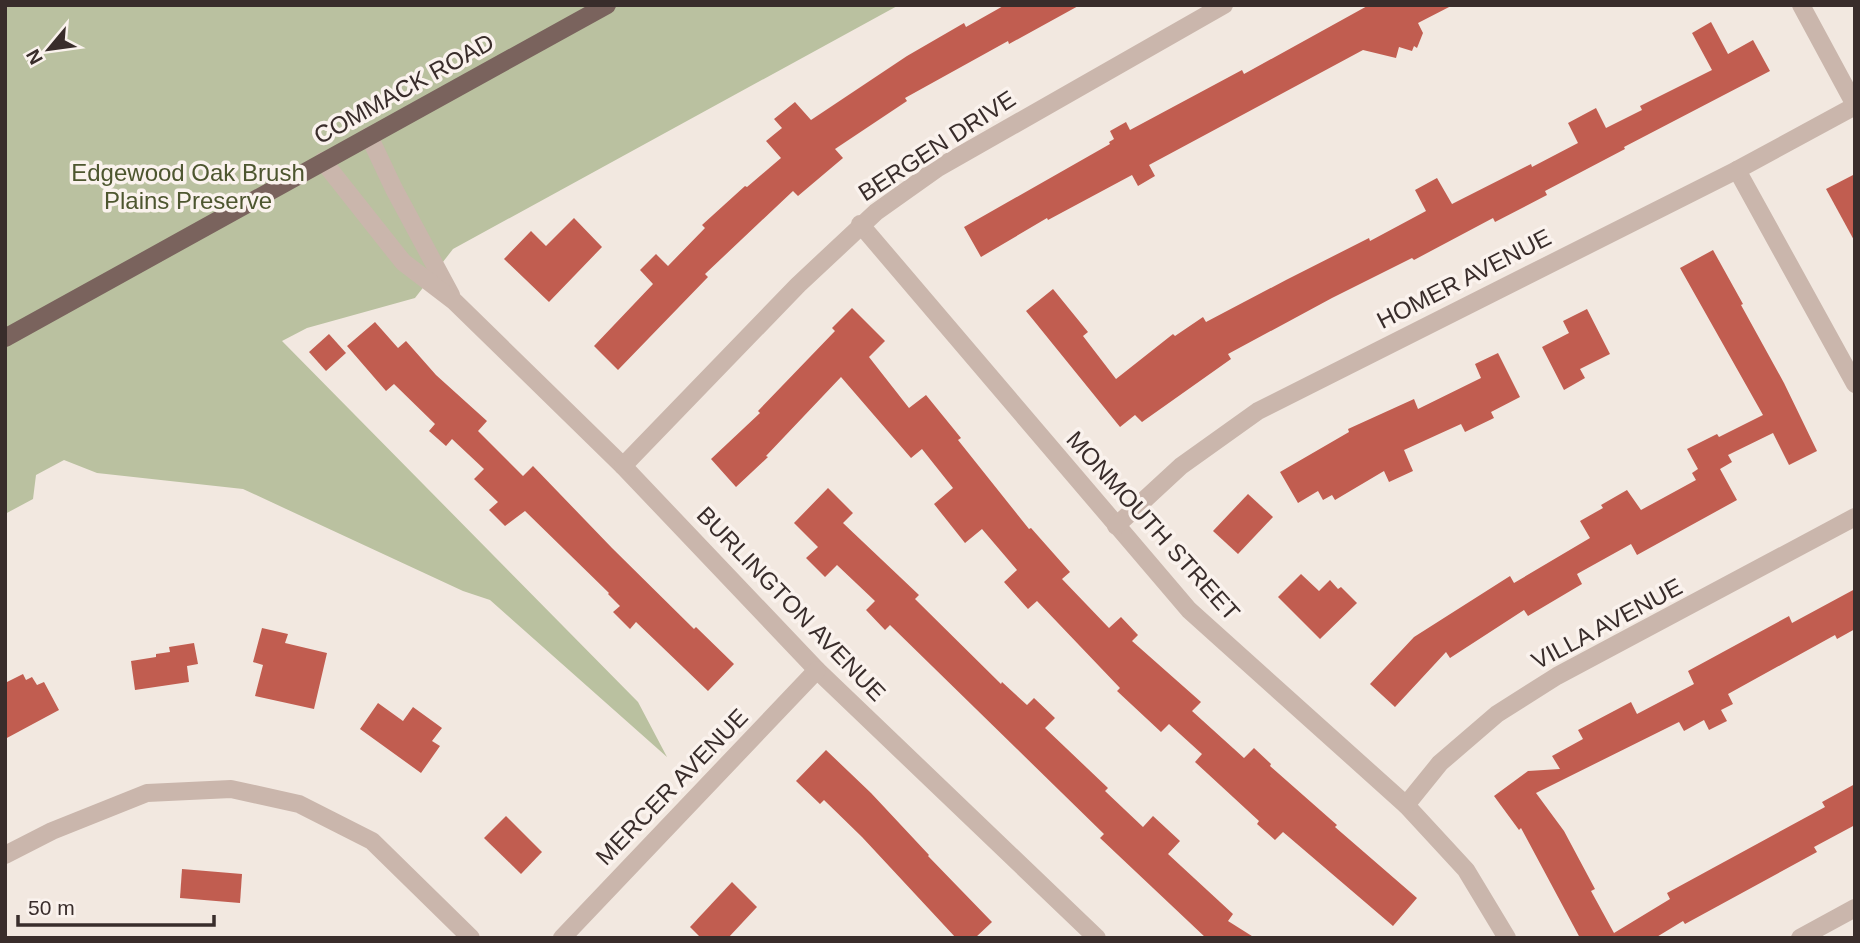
<svg xmlns="http://www.w3.org/2000/svg" width="1860" height="943" viewBox="0 0 1860 943" font-family="Helvetica,sans-serif">
  <rect width="100%" height="100%" fill="#f2e8e0"/>
  <!-- green -->
  <path fill="#bac1a0" d="M5,5H899L453,249L415,298L307,328L282,341L638,702L667,757L490,600L463,591L243,489L97,473L64,460L36,475L33,499L5,514Z"/>
  <!-- building -->
  <g fill="#c15d50">
    <path d="M1005,5H1080L1009,44L1008,41L905,98L907,101L835,149L843,158L798,196L793,191L705,274L708,277L618,370L594,346L653,284L640,270L656,254L668,266L705,228L702,225L745,186L747,187L781,158L766,141L782,128L774,119L795,102L811,120L907,56L964,23L966,27Z"/>
    <path d="M1369,5H1453L1418,23L1423,33L1417,48L1414,46L1412,51L1399,47L1396,58L1363,50L1149,165L1155,176L1138,186L1132,175L1048,220L1047,218L981,257L964,227L1110,144L1109,142L1114,139L1110,131L1126,122L1130,130L1242,70L1244,74Z"/>
    <path d="M1711,22L1728,54L1753,40L1770,71L1624,147L1625,149L1545,191L1547,195L1495,222L1493,218L1414,260L1412,258L1332,298L1228,354L1231,359L1142,422L1135,415L1120,427L1026,311L1053,289L1088,332L1083,336L1116,379L1173,334L1175,336L1203,317L1206,322L1286,280L1369,238L1370,241L1426,211L1415,190L1437,178L1452,204L1531,164L1532,167L1578,143L1568,123L1596,108L1606,128L1642,110L1640,106L1712,70L1692,33Z"/>
    <path d="M1855,174V242L1826,189Z"/>
    <path d="M574,218L602,247L549,302L504,259L531,231L546,246Z"/>
    <path d="M1713,250L1743,304L1741,305L1784,383L1817,451L1789,465L1773,433L1728,455L1732,462L1720,469L1737,500L1637,555L1631,544L1577,574L1582,584L1528,616L1524,610L1450,658L1446,652L1395,707L1370,684L1414,637L1510,576L1514,583L1590,538L1580,521L1603,508L1601,505L1627,490L1641,510L1696,480L1692,473L1698,469L1687,449L1717,434L1719,437L1763,415L1680,268Z"/>
    <path d="M852,308L885,341L869,357L909,408L926,395L961,438L958,440L1029,529L1031,528L1070,572L1062,579L1109,628L1121,617L1138,635L1132,641L1201,702L1192,711L1244,758L1254,748L1271,764L1270,766L1337,825L1335,827L1417,898L1393,926L1283,832L1275,840L1257,824L1259,821L1195,762L1202,754L1169,724L1161,732L1117,691L1120,688L1037,601L1028,609L1004,582L1017,570L982,529L965,543L934,504L953,488L922,449L911,458L841,377L766,456L768,457L736,487L711,459L760,413L758,411L835,331L832,328Z"/>
    <path d="M1587,309L1610,354L1580,369L1585,378L1564,390L1542,347L1569,333L1563,321Z"/>
    <path d="M375,322L398,348L406,341L436,375L487,421L478,431L523,476L533,466L612,548L694,629L696,627L734,664L708,691L636,622L630,629L613,612L620,606L608,594L609,593L525,511L505,526L489,510L498,502L474,479L484,469L452,439L446,446L429,431L435,424L394,384L386,391L347,346Z"/>
    <path d="M329,334L346,353L326,371L309,352Z"/>
    <path d="M1498,353L1520,397L1491,412L1494,418L1465,432L1461,424L1404,450L1413,471L1389,482L1384,471L1335,500L1332,495L1323,500L1318,491L1298,503L1280,472L1349,432L1348,429L1414,399L1418,409L1481,378L1475,364Z"/>
    <path d="M828,488L853,513L843,523L919,595L915,599L1001,684L1002,682L1027,705L1034,698L1055,718L1045,728L1108,788L1105,791L1143,827L1153,816L1180,841L1168,854L1233,914L1228,921L1255,938H1206L1100,838L1104,834L890,625L885,630L866,610L875,601L837,565L825,577L806,558L818,547L794,523Z"/>
    <path d="M1248,494L1273,517L1238,554L1213,531Z"/>
    <path d="M1301,574L1319,591L1330,580L1338,589L1341,587L1357,603L1320,639L1278,597Z"/>
    <path d="M1855,589V629L1837,639L1835,635L1728,694L1733,704L1721,710L1727,721L1709,730L1704,720L1684,731L1679,722L1536,793L1564,831L1595,889L1591,891L1614,933L1670,899L1667,893L1825,807L1822,802L1855,784V825L1814,847L1817,852L1685,924L1683,921L1655,938H1580L1521,828L1519,830L1494,796L1528,771L1560,769L1552,756L1583,739L1578,730L1631,702L1637,714L1694,684L1688,671L1789,616L1792,623Z"/>
    <path d="M262,628L288,634L285,643L327,653L314,709L255,696L263,665L253,662Z"/>
    <path d="M194,643L198,664L187,666L189,682L135,690L131,661L156,657V654L170,652L169,647Z"/>
    <path d="M23,674L26,680L32,677L37,685L44,682L59,710L5,739V683Z"/>
    <path d="M378,703L403,721L413,707L442,728L432,741L440,746L421,773L360,729Z"/>
    <path d="M826,750L871,793L929,855L928,856L992,922L975,938H956L862,837L824,800L820,804L796,781Z"/>
    <path d="M506,816L542,852L521,874L484,838Z"/>
    <path d="M182,869L242,874L240,903L180,898Z"/>
    <path d="M732,882L757,907L728,938H701L690,927Z"/>
  </g>
  <g fill="none" stroke-linecap="round" stroke-linejoin="round">
    <!-- minor -->
    <g stroke="#cab6ac" stroke-width="18">
      <path d="M1801,5L1855,105"/>
      <path d="M369,136L394,189L451,295"/>
      <path d="M323,161L403,262L454,301L623,466L817,670L1097,938"/>
      <path d="M1737,170L1855,384"/>
      <path d="M860,224L1189,610L1406,805L1466,870L1507,938"/>
      <path d="M623,466L798,285L876,212L938,168L1224,5"/>
      <path d="M1116,526L1181,466L1258,411L1737,170L1855,106"/>
      <path d="M1406,805L1440,763L1497,714L1557,676L1855,517"/>
      <path d="M5,855L52,831L147,793L231,789L299,804L372,841L471,938"/>
      <path d="M562,938L817,670"/>
      <path d="M1800,938L1855,908"/>
    </g>
    <!-- primary -->
    <path stroke="#7a635d" stroke-width="18" d="M5,338L607,5"/>
  </g>
  <g text-anchor="middle" stroke-width="7" stroke-linejoin="round" paint-order="stroke">
    <!-- street labels -->
    <g font-size="24" fill="#392d2b" stroke="#faf2ed">
      <text transform="translate(404 89) rotate(-29)" y="8">COMMACK ROAD</text>
      <text transform="translate(937 146) rotate(-33)" y="8">BERGEN DRIVE</text>
      <text transform="translate(1464 279) rotate(-27)" y="8">HOMER AVENUE</text>
      <text transform="translate(1153 526) rotate(48)" y="8">MONMOUTH STREET</text>
      <text transform="translate(791 604) rotate(46)" y="8">BURLINGTON AVENUE</text>
      <text transform="translate(1607 624) rotate(-28)" y="8">VILLA AVENUE</text>
      <text transform="translate(672 787) rotate(-46)" y="8">MERCER AVENUE</text>
    </g>
    <!-- park labels -->
    <g font-size="24" fill="#4d562f" stroke="#faf2ed">
      <text x="188" y="181">Edgewood Oak Brush<tspan x="188" dy="28">Plains Preserve</tspan></text>
    </g>
  </g>
  <!-- border -->
  <rect width="1860" height="943" fill="none" stroke="#392d2b" stroke-width="14"/>
  <!-- north arrow -->
  <g transform="translate(49 49) rotate(241)" stroke="#faf2ed" stroke-width="5" paint-order="stroke">
  <path d="M0-5L12 26L0 18L-12 26Z" fill="#392d2b"/>
  <text y="-10" font-size="19" font-weight="bold" text-anchor="middle" fill="#392d2b">N</text>
  </g>
  <!-- scale -->
  <path d="M18 915v10h196v-10" fill="none" stroke="#392d2b" stroke-width="3.5"/>
  <text x="28" y="915" font-size="21" fill="#392d2b" stroke="#faf2ed" stroke-width="5" paint-order="stroke">50 m</text>
</svg>
